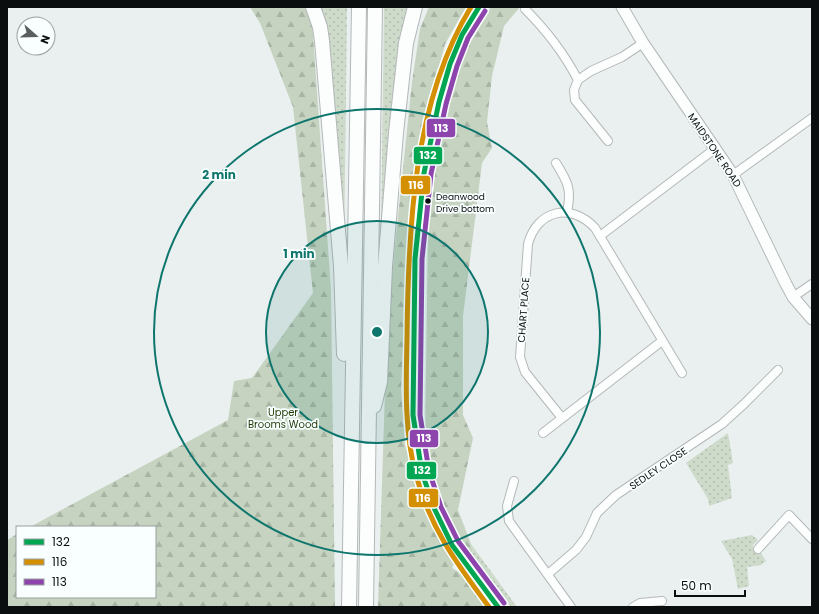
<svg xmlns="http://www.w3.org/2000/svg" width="819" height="614" viewBox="0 0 819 614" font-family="Poppins,sans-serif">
  <defs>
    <pattern id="grass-dots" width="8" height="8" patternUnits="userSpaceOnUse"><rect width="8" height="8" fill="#cedbcb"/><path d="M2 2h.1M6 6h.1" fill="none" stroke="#b0bbad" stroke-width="1.8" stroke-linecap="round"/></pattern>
    <pattern id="forest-firs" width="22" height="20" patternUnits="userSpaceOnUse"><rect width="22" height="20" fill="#c5d3c0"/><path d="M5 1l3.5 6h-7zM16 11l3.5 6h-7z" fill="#a8b4a4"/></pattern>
  </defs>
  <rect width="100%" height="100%" fill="#eaf0f0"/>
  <!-- grass -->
  <g fill="url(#grass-dots)">
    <path d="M318,7H347L344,259Z"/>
    <path d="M384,7H413L381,235Z"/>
    <path d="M728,433L733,463L728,465L732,498L709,506L708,499L686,463Z"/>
    <path d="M752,535L758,540L752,546L758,549L766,561L761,565L747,567L749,586L738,589L732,559L721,541Z"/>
    <path d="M471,544L517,607H511L496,588L475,565Z"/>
  </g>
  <!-- forest -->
  <g fill="url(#forest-firs)">
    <path d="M250,7H305L312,21L331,290L335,607H7V540L17,534V597H155V527H30L228,420L234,381L252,378L313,293L293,107L260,23Z"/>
    <path d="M429,7H466L445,44L428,110L409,229L401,388L405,445L424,503L456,560L452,568L466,577L485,607H378L386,360L394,255L412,82L420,29Z"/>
    <path d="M491,7H520L504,26L492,76L487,122L492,148L482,163L463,316V415L473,438L458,510L471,544L475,565L436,493L425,440L428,232L440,132L454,71Z"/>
  </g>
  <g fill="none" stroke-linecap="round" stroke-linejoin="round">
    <defs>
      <g id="street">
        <path d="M525,9C545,29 565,55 578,80L574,90L575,100L608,141"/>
        <path d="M578,80L591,71L622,57L643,43"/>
        <path d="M556,163C568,182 572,190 567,212"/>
        <path d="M733,175L812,118"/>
        <path d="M600,236L716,148"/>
        <path d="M793,297L812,284"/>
        <path d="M562,418L525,372L520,357L528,244C537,210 571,202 595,228L682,373"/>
        <path d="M543,433L662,341"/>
        <path d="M514,481L507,506L509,521L571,607"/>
        <path d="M758,549L789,515L812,539"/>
        <path d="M548,574L576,550L586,537L597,513L616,495L722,424L744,404L778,370"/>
        <path d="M633,607L640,603L662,601"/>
      </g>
      <g id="secondary">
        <path d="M479,7L462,35L450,64L439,102L424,173L419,213L415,259L413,415C416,466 433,519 463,561C474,577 487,592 498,607"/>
        <path d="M622,7L643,43L733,175L786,284L793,297L812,319"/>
      </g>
      <g id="highway">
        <path d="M313,7L320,27L322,41L341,266L344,354"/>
        <path d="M374,406L380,382L385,267L396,133L406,43L415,7"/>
        <path d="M349,607L359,7"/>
        <path d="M366,607L375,7"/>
      </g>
    </defs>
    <!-- street casing -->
    <use href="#street" stroke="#b4b8b8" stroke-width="10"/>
    <!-- secondary casing -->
    <use href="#secondary" stroke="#b4b8b8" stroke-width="13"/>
    <!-- highway casing -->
    <use href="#highway" stroke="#b4b8b8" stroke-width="16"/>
    <!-- street -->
    <use href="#street" stroke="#fcfdfd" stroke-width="8"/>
    <!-- secondary -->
    <use href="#secondary" stroke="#fcfdfd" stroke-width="11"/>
    <!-- highway -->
    <use href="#highway" stroke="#fcfdfd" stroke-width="14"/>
    <defs>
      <path id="bus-1" d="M479,7L462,35L450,64L439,102L424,173L415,259L413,415L422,473L435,510L452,545L498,607"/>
      <path id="bus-2" d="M471,7C413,102 408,230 407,339C406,385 404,431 416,475C430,528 457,564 489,607"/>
      <path id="bus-3" d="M485,11L468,38L457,66L446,104L431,174L422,259L420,415L429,471L441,507L458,541L504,603"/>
    </defs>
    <!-- bus-1 casing -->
    <use href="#bus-1" stroke="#f9ffff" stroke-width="8"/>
    <!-- bus-2 casing -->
    <use href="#bus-2" stroke="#f9ffff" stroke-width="8"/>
    <!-- bus-3 casing -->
    <use href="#bus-3" stroke="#f9ffff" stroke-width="8"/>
    <!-- bus-1 -->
    <use href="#bus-1" stroke="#00a651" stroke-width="5"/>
    <!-- bus-2 -->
    <use href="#bus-2" stroke="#d48f02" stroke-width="5"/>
    <!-- bus-3 -->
    <use href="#bus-3" stroke="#8e44ad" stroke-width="5"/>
  </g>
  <!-- distance rings -->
  <circle cx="377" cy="332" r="111" fill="#0f766e" fill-opacity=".12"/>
  <g fill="none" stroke="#0f766e" stroke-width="2">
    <circle cx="377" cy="332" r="111"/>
    <circle cx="377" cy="332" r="223"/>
  </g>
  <!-- markers -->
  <circle fill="#0b0e0e" stroke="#f9ffff" stroke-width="1.5" cx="428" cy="201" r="3.5"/>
  <g text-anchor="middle" stroke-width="3.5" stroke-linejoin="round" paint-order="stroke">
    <!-- bus labels -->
    <g font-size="9" fill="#0b0e0e" stroke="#f9ffff" text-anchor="start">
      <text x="436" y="200">Deanwood<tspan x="436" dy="12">Drive bottom</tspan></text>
    </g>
    <!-- street labels -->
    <g font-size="10" fill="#0b0e0e" stroke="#f9ffff">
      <text transform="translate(715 150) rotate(56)" y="4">MAIDSTONE ROAD</text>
      <text transform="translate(523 310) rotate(-86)" y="4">CHART PLACE</text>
      <text transform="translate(658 468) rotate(-34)" y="4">SEDLEY CLOSE</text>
    </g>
    <!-- park labels -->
    <g font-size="10" fill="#1d3702" stroke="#f9ffff">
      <text x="283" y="416">Upper<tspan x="283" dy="12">Brooms Wood</tspan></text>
    </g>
  </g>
  <circle cx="377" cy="332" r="6" fill="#0f766e" stroke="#f9ffff" stroke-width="2"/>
  <g font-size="12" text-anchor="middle" font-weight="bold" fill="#0f766e" stroke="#f9ffff" stroke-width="3.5" stroke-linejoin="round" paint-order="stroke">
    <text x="219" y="179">2 min</text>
    <text x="299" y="258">1 min</text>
  </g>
  <g stroke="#f9ffff" stroke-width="1.5">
    <rect x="426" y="118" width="30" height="20" rx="4" fill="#8e44ad"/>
    <rect x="413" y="146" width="30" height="19" rx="4" fill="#00a651"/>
    <rect x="400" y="175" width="31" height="20" rx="4" fill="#d48f02"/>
    <rect x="409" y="429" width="30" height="19" rx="4" fill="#8e44ad"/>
    <rect x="406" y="461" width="31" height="19" rx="4" fill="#00a651"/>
    <rect x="408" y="488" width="31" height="20" rx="4" fill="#d48f02"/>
  </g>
  <g font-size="11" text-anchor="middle" font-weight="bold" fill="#fff">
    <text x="441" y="132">113</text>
    <text x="428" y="159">132</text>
    <text x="416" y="189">116</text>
    <text x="424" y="442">113</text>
    <text x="422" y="474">132</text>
    <text x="423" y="502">116</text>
  </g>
  <!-- border -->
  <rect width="819" height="614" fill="none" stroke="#0b0e0e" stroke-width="16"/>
  <!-- legend -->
  <rect x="16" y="526" width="140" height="72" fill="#f9ffff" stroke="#9a9f9f"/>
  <rect x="24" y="539" width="20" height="6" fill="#00a651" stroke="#9a9f9f"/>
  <text x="52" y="546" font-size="12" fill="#0b0e0e">132</text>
  <rect x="24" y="559" width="20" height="6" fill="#d48f02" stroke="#9a9f9f"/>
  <text x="52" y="566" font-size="12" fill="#0b0e0e">116</text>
  <rect x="24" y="579" width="20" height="6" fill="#8e44ad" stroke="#9a9f9f"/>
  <text x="52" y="586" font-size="12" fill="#0b0e0e">113</text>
  <!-- north arrow -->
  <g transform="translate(36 36) rotate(110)"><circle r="19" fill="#f9ffff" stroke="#9a9f9f"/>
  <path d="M0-3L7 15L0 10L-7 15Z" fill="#595d5d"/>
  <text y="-6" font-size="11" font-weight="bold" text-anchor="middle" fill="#0b0e0e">N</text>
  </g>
  <!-- scale -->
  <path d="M675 590v6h70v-6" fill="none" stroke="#0b0e0e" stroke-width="2"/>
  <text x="681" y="590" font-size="12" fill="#0b0e0e" stroke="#f9ffff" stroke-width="3" paint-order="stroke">50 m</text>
</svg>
